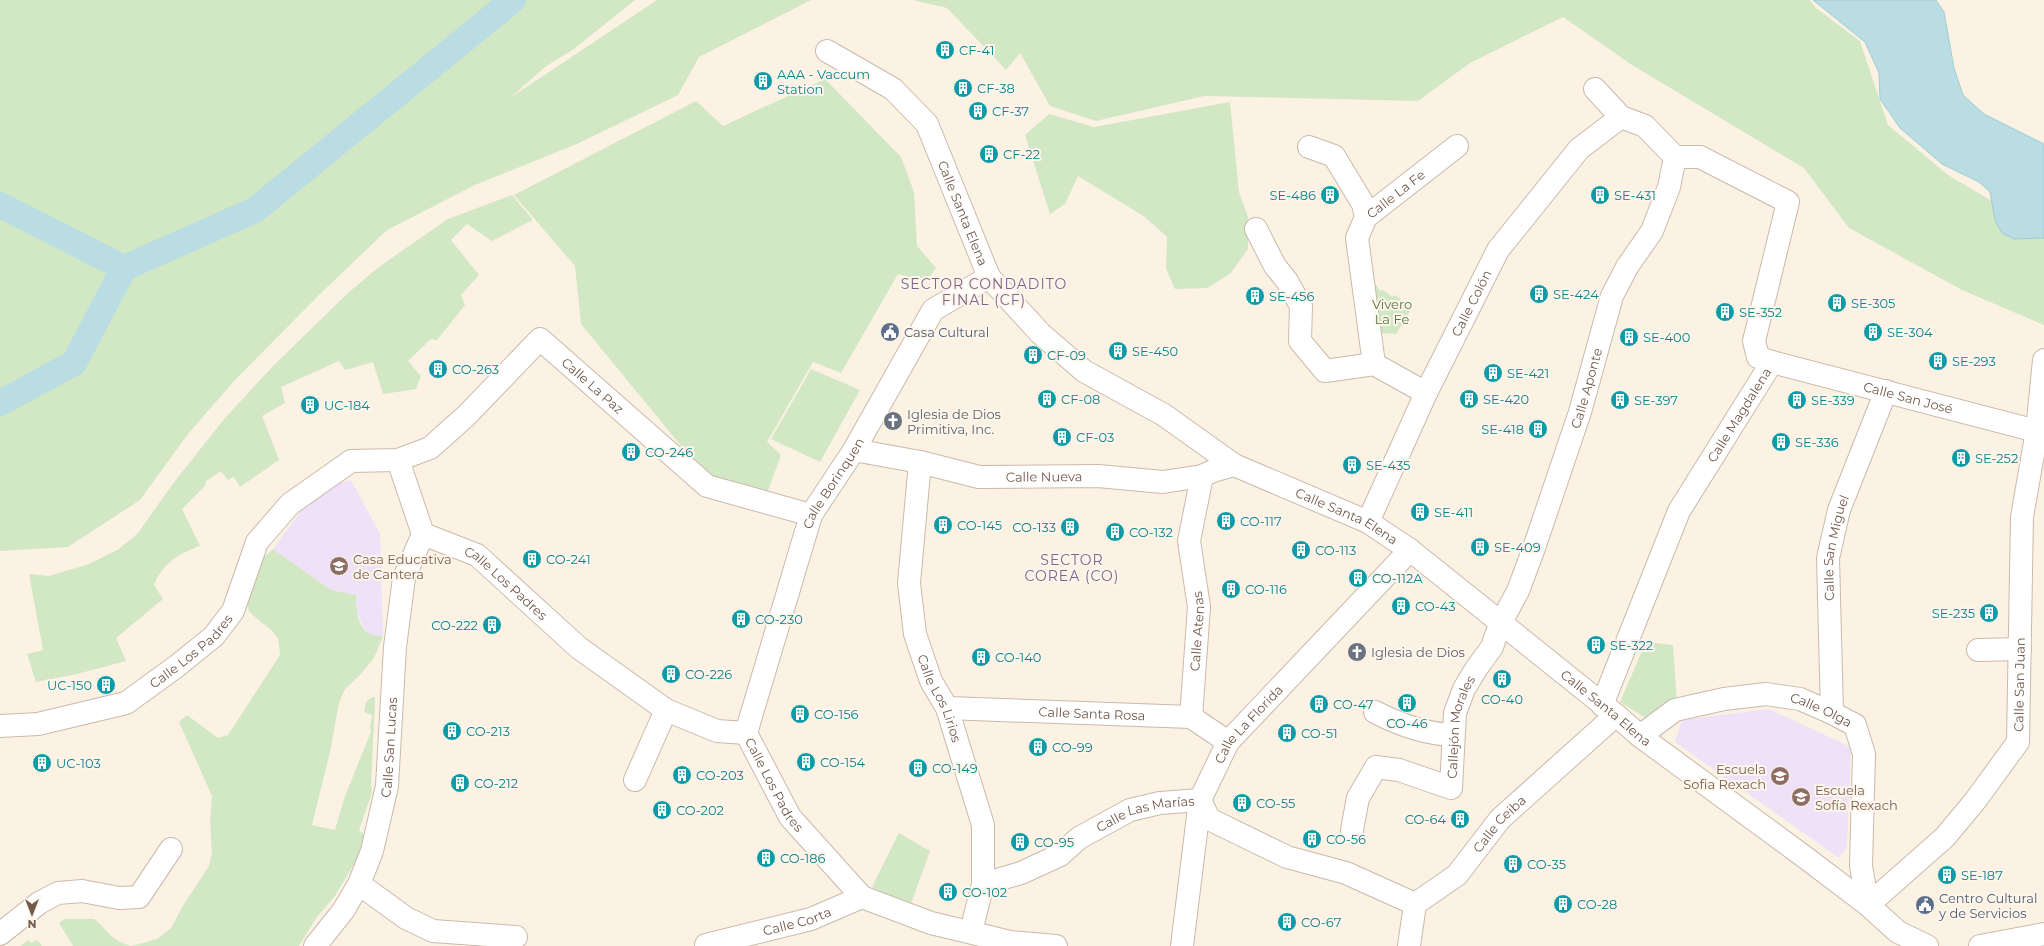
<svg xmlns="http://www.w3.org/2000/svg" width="2044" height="946" viewBox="0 0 2044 946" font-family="Montserrat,sans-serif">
  <rect width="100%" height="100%" fill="#fbf2e4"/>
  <!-- education -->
  <g fill="#efe1f7">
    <path d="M351,480L380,534L383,636L375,637L369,634L364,629L357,611L356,595L331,590L273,549L309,500L338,484Z"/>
    <path d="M1769,709L1851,747L1847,847L1839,858L1675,742L1682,720Z"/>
  </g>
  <!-- green -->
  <g fill="#d2e7c4">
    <path d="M0,0H635L574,49L545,67L510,98L657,0H811L699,57L678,95L579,143L475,185L387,230L320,294L234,381L188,434L140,500L68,547L0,551Z"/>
    <path d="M913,0H1810L1816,8L1860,41L1888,125L1948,175L2044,232V325L1962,290L1849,228L1804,168L1632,65L1563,17L1470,63L1418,101L1204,96L1096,121L1050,106L1020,53L1006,70L947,8Z"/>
    <path d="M825,79L901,157L914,192L917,246L936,268L926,282L898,274L841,373L813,362L767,442L781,455L765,499L709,480L581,324L575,266L514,195L696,101L723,126Z"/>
    <path d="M1230,102L1239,192L1248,217V249L1230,274L1207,288L1175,289L1166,269L1167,237L1145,217L1078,176L1065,204L1050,214L1025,135L1049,114L1094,127Z"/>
    <path d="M512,195L533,220L492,241L467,224L451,240L479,275L461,295L465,305L437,340L431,339L408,361L421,376L416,389L383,394L373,362L345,370L339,361L281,387L285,403L262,416L279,460L240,487L234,477L228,480L221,471L206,481L205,486L182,509L200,546C178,554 163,563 154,585L163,599L116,638L126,661L77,674L36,682L27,654L43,650L29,574L49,576L89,564L119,549L138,533L172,485L224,419L273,366L349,292L380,266L448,219Z"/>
    <path d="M1373,280L1380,291L1383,290L1392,297L1395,295L1412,308L1396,334L1380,333Z"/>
    <path d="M811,369L860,390L820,462L771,439Z"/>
    <path d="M273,549L331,590L356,595C356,614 359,638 383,636L374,658L360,675L345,689L339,703L330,752L312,825L335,830L345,796L371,732L370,727L372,715L364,712L366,702L372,697H375V701L371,785L372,793L359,830L366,837L357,859L335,896L317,917L299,946H132L157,939L171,928L184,904L209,866L212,852L210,820L212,796L179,722L187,715L218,738L228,735L280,655L278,638L271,630L249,612L247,603L263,558Z"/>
    <path d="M1646,642L1673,645L1677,703L1647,719L1620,702Z"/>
    <path d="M899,833L930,851L910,906L872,887Z"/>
    <path d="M65,919H94C110,932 109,939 131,946H73L59,923Z"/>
    <path d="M28,940L31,943L37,940L42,946H21Z"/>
  </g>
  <!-- water -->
  <path fill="#badde3" stroke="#a1ccd4" d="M1813,0H1936L1944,12L1954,68L1963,95L1984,114L2044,144V238L2014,239L2002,233L1995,220L1990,192L1979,182L1942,164L1900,128L1880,99L1879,73L1865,42Z"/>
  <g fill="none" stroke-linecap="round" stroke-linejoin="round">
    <!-- canal -->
    <g stroke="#badde3" stroke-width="26">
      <path d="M0,205L124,268L255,210L513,0"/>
      <path d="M0,403L74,363L124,268"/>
    </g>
    <defs>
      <g id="minor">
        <path id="s1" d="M827,51L893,89L927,124L989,277L1040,333L1084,371L1164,415L1234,465L1368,522L1410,550L1616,715L1640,736L1802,855L1868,905L1898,932L1927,946"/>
        <path id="s2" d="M1595,89L1621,117L1645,126L1675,157H1700L1788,202L1754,341L1758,357L1772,362L2044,433"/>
        <path d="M1309,147L1334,156L1363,204L1366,217"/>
        <path d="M1256,229L1275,266L1287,281L1301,306L1300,341L1325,371L1374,364"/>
        <path id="s3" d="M1426,393L1374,364L1357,238L1366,217L1457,146"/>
        <path id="s4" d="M854,450L920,462L979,477L1098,476L1163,482L1202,476L1213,471L1234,465"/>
        <path id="s5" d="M398,460L423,534L477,555L579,648L666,710L717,731L746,733"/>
        <path id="s6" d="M920,462L909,583L915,634L931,681L947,708L983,825V884L971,931"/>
        <path id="s7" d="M1368,522L1426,393L1498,250L1579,149L1621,117"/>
        <path d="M1978,650L2020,649"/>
        <path id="s8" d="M1602,705L1679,511L1772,362"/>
        <path id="s9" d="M947,708L1191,717L1228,742"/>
        <path d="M1375,712C1400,725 1425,734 1453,735"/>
        <path id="s10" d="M1832,713L1828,558L1839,510L1886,391"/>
        <path id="s11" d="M1191,717L1199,607L1189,541L1202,476"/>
        <path id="s12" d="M0,726L38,724L126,703L177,666L214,636L233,611L257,542L290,504L351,461L398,460L430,448L466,416L540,339L707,486L811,515"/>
        <path id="s13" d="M746,733L811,515L854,450L933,310L989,277"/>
        <path id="s14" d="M746,733L790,817L862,897L931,923L1010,942L1056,946"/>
        <path id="s15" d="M1640,736L1675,710L1724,699L1766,694L1800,699L1832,713L1855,725L1864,754L1861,866L1868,905"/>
        <path d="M635,780L666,710"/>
        <path id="s16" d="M1352,830L1358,798L1376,767L1399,770L1451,788L1455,713L1464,689L1476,669L1492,647L1500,624L1518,591L1534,548L1580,412L1612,296L1627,267L1652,231L1669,187L1675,157"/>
        <path d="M359,884L406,918L433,931L516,937"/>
        <path id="s17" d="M983,884L1021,873L1060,855L1079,838L1130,810L1160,803L1200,800L1209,819L1287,857L1346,873L1415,904"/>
        <path id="s18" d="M1868,905L1945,837L1975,801L2018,742L2022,517L2037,431L2044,360"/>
        <path d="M0,934L39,903L58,893L82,891L119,898L139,897L171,849"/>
        <path id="s19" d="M706,945L811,919L862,897"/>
        <path id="s20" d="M315,946L343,911L359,884L372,851L387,786L395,647L404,578L423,534"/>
        <path id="s21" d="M1182,946L1200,800L1228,742L1410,550"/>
        <path id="s22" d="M1409,946L1415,904L1457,875L1500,819L1616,715"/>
        <path d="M1980,946L2044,934"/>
      </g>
    </defs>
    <!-- minor casing -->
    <use href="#minor" stroke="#cbb9ab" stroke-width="24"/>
    <!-- minor -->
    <use href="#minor" stroke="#fff" stroke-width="22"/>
  </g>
  <!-- icons -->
  <defs>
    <symbol id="building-disc" viewBox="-11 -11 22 22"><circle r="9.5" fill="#0f9aa8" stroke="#fef6ea"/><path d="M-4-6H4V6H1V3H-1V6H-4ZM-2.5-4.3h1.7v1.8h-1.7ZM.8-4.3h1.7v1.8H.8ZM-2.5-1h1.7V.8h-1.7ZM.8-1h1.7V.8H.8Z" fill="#fff"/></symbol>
    <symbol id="civic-disc" viewBox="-11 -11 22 22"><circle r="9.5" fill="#5c6f8a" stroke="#fef6ea"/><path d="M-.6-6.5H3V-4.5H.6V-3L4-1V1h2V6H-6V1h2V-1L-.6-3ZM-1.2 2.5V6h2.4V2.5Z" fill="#fff"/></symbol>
    <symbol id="church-disc" viewBox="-11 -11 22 22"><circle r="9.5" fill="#6b7280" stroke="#fef6ea"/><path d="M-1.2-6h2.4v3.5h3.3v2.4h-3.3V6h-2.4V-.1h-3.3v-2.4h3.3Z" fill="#fff"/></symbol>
    <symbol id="school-disc" viewBox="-11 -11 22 22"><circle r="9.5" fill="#8d6e63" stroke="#fef6ea"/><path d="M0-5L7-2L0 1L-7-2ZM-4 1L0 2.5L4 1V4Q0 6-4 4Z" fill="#fff"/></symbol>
  </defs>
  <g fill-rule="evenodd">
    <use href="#building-disc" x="934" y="39" width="22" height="22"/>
    <use href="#building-disc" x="752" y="70" width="22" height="22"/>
    <use href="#building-disc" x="952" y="77" width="22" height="22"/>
    <use href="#building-disc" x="967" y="100" width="22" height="22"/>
    <use href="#building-disc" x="978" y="143" width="22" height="22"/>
    <use href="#building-disc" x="1319" y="184" width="22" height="22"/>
    <use href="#building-disc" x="1589" y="184" width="22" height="22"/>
    <use href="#building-disc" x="1528" y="283" width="22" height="22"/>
    <use href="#building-disc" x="1244" y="285" width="22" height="22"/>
    <use href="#building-disc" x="1826" y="292" width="22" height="22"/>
    <use href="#building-disc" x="1714" y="301" width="22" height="22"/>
    <use href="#civic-disc" x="879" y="321" width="22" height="22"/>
    <use href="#building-disc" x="1862" y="321" width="22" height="22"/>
    <use href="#building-disc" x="1618" y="326" width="22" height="22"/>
    <use href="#building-disc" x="1107" y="340" width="22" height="22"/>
    <use href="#building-disc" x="1022" y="344" width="22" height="22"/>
    <use href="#building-disc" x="1927" y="350" width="22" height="22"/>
    <use href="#building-disc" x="427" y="358" width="22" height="22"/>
    <use href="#building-disc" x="1482" y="362" width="22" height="22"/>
    <use href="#building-disc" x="1036" y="388" width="22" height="22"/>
    <use href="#building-disc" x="1458" y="388" width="22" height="22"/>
    <use href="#building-disc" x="1609" y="389" width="22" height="22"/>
    <use href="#building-disc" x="1786" y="389" width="22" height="22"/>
    <use href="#building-disc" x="299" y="394" width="22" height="22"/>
    <use href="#church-disc" x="882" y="410" width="22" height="22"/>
    <use href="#building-disc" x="1527" y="418" width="22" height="22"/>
    <use href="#building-disc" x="1051" y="426" width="22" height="22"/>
    <use href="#building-disc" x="1770" y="431" width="22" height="22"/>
    <use href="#building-disc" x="620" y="441" width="22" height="22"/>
    <use href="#building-disc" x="1950" y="447" width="22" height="22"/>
    <use href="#building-disc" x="1341" y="454" width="22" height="22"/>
    <use href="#building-disc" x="1409" y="501" width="22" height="22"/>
    <use href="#building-disc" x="1215" y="510" width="22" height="22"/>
    <use href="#building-disc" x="932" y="514" width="22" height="22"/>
    <use href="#building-disc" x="1059" y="516" width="22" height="22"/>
    <use href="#building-disc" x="1104" y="521" width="22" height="22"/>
    <use href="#building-disc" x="1469" y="536" width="22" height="22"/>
    <use href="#building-disc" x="1290" y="539" width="22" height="22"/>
    <use href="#building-disc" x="521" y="548" width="22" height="22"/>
    <use href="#school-disc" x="328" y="555" width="22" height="22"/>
    <use href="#building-disc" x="1347" y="567" width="22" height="22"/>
    <use href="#building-disc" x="1220" y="578" width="22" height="22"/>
    <use href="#building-disc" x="1390" y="595" width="22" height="22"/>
    <use href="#building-disc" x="1978" y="602" width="22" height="22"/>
    <use href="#building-disc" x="730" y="608" width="22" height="22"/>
    <use href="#building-disc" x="481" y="614" width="22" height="22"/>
    <use href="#building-disc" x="1585" y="634" width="22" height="22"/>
    <use href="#church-disc" x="1346" y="641" width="22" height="22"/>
    <use href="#building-disc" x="970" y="646" width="22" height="22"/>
    <use href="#building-disc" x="660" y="663" width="22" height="22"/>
    <use href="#building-disc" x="1491" y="668" width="22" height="22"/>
    <use href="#building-disc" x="95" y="674" width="22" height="22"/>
    <use href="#building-disc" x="1396" y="692" width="22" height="22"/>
    <use href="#building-disc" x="1308" y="693" width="22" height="22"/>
    <use href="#building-disc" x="789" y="703" width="22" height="22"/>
    <use href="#building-disc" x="441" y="720" width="22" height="22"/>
    <use href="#building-disc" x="1276" y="722" width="22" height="22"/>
    <use href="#building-disc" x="1027" y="736" width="22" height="22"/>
    <use href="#building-disc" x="795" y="751" width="22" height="22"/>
    <use href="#building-disc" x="31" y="752" width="22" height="22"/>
    <use href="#building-disc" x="907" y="757" width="22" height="22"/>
    <use href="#building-disc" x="671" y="764" width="22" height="22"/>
    <use href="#school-disc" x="1769" y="765" width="22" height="22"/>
    <use href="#building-disc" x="449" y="772" width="22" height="22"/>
    <use href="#school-disc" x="1790" y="786" width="22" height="22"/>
    <use href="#building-disc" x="1231" y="792" width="22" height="22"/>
    <use href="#building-disc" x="651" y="799" width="22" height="22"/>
    <use href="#building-disc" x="1449" y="808" width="22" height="22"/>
    <use href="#building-disc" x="1301" y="828" width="22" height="22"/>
    <use href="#building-disc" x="1009" y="831" width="22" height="22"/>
    <use href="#building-disc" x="755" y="847" width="22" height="22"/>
    <use href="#building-disc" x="1502" y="853" width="22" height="22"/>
    <use href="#building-disc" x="1936" y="864" width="22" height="22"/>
    <use href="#building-disc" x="937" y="881" width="22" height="22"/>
    <use href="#building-disc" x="1552" y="893" width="22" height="22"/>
    <use href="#civic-disc" x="1914" y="894" width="22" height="22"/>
    <use href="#building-disc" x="1276" y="911" width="22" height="22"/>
  </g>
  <g text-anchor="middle" stroke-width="4" stroke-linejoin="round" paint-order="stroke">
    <!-- culture labels -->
    <g font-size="13" fill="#0d838f" stroke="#fef6ea" text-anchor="start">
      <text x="959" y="55">CF-41</text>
      <text x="777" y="79">AAA - Vaccum<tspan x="777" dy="15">Station</tspan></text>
      <text x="977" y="93">CF-38</text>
      <text x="992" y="116">CF-37</text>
      <text x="1003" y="159">CF-22</text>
      <text x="1316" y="200" text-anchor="end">SE-486</text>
      <text x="1614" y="200">SE-431</text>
      <text x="1553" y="299">SE-424</text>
      <text x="1269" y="301">SE-456</text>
      <text x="1851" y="308">SE-305</text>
      <text x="1739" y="317">SE-352</text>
      <text x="1887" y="337">SE-304</text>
      <text x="1643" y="342">SE-400</text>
      <text x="1132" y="356">SE-450</text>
      <text x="1047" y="360">CF-09</text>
      <text x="1952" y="366">SE-293</text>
      <text x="452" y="374">CO-263</text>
      <text x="1507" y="378">SE-421</text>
      <text x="1061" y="404">CF-08</text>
      <text x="1483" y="404">SE-420</text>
      <text x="1634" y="405">SE-397</text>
      <text x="1811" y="405">SE-339</text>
      <text x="324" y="410">UC-184</text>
      <text x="1524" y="434" text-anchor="end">SE-418</text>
      <text x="1076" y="442">CF-03</text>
      <text x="1795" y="447">SE-336</text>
      <text x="645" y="457">CO-246</text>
      <text x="1975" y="463">SE-252</text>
      <text x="1366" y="470">SE-435</text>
      <text x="1434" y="517">SE-411</text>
      <text x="1240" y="526">CO-117</text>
      <text x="957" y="530">CO-145</text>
      <text x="1056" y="532" text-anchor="end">CO-133</text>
      <text x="1129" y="537">CO-132</text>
      <text x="1494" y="552">SE-409</text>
      <text x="1315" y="555">CO-113</text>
      <text x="546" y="564">CO-241</text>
      <text x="1372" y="583">CO-112A</text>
      <text x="1245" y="594">CO-116</text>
      <text x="1415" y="611">CO-43</text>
      <text x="1975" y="618" text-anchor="end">SE-235</text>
      <text x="755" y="624">CO-230</text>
      <text x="478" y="630" text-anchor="end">CO-222</text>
      <text x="1610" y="650">SE-322</text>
      <text x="995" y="662">CO-140</text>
      <text x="685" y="679">CO-226</text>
      <text x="92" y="690" text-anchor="end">UC-150</text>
      <text x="1502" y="704" text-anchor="middle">CO-40</text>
      <text x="1333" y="709">CO-47</text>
      <text x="814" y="719">CO-156</text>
      <text x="1407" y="728" text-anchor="middle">CO-46</text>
      <text x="466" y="736">CO-213</text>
      <text x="1301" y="738">CO-51</text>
      <text x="1052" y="752">CO-99</text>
      <text x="820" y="767">CO-154</text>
      <text x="56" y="768">UC-103</text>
      <text x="932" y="773">CO-149</text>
      <text x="696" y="780">CO-203</text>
      <text x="474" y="788">CO-212</text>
      <text x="1256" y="808">CO-55</text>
      <text x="676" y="815">CO-202</text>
      <text x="1446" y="824" text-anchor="end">CO-64</text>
      <text x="1326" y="844">CO-56</text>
      <text x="1034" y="847">CO-95</text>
      <text x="780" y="863">CO-186</text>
      <text x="1527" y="869">CO-35</text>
      <text x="1961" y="880">SE-187</text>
      <text x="962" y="897">CO-102</text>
      <text x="1577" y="909">CO-28</text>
      <text x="1301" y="927">CO-67</text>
    </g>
    <!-- street labels -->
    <g font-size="13" fill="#71594b" stroke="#fef6ea">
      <text dy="5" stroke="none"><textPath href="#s3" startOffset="247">Calle La Fe</textPath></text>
      <text dy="5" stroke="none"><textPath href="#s1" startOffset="221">Calle Santa Elena</textPath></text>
      <text dy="5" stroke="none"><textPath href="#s7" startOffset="242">Calle Colón</textPath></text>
      <text dy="5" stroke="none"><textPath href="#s12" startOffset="775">Calle La Paz</textPath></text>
      <text dy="5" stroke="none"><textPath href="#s16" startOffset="574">Calle Aponte</textPath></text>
      <text dy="5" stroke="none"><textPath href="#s2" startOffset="546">Calle San José</textPath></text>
      <text dy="5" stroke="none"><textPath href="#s8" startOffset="322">Calle Magdalena</textPath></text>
      <text dy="5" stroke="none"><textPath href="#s4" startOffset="193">Calle Nueva</textPath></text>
      <text dy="5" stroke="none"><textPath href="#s13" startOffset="266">Calle Borinquen</textPath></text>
      <text dy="5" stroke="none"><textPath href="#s1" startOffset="725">Calle Santa Elena</textPath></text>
      <text dy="5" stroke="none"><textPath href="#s10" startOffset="166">Calle San Miguel</textPath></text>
      <text dy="5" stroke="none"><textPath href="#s5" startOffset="176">Calle Los Padres</textPath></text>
      <text dy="5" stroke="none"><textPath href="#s11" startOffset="86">Calle Atenas</textPath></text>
      <text dy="5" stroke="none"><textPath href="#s12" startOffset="212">Calle Los Padres</textPath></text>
      <text dy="5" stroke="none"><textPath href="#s18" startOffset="280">Calle San Juan</textPath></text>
      <text dy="5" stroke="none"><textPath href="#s6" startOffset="242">Calle Los Lirios</textPath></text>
      <text dy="5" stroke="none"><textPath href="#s1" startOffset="1049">Calle Santa Elena</textPath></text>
      <text dy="5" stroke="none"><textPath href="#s15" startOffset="194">Calle Olga</textPath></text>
      <text dy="5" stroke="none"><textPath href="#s9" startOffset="145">Calle Santa Rosa</textPath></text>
      <text dy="5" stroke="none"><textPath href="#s21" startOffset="238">Calle La Florida</textPath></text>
      <text dy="5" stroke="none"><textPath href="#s16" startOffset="209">Callejón Morales</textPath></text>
      <text dy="5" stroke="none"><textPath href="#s20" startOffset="217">Calle San Lucas</textPath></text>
      <text dy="5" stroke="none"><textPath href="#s14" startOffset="59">Calle Los Padres</textPath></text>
      <text dy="5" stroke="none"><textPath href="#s17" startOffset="180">Calle Las Marías</textPath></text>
      <text dy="5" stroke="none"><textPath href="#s22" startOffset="160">Calle Ceiba</textPath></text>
      <text dy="5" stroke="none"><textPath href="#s19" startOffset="94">Calle Corta</textPath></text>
    </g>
    <!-- park labels -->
    <g font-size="13" fill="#547744" stroke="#fef6ea">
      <text x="1392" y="309">Vivero<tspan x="1392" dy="15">La Fe</tspan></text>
    </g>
    <!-- service labels -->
    <g font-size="13" fill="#4e5e75" stroke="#fef6ea" text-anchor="start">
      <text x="904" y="337">Casa Cultural</text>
      <text x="1939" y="903">Centro Cultural<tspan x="1939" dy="15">y de Servicios</tspan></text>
    </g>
    <!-- worship labels -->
    <g font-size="13" fill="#5b616d" stroke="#fef6ea" text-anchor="start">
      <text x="907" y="419">Iglesia de Dios<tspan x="907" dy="15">Primitiva, Inc.</tspan></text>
      <text x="1371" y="657">Iglesia de Dios</text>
    </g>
    <!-- education labels -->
    <g font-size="13" fill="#785e54" stroke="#fef6ea" text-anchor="start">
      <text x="353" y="564">Casa Educativa<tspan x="353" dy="15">de Cantera</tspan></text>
      <text x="1766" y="774" text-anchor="end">Escuela<tspan x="1766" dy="15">Sofia Rexach</tspan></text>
      <text x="1815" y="795">Escuela<tspan x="1815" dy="15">Sofía Rexach</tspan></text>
    </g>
    <!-- neighbourhood labels -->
    <g font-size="14" letter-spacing="1" fill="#7f638d" stroke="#fef6ea">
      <text x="984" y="289">SECTOR CONDADITO<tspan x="984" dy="16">FINAL (CF)</tspan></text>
      <text x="1072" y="565">SECTOR<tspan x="1072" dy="16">COREA (CO)</tspan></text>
    </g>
  </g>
  <!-- north arrow -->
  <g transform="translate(32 914) rotate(180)" stroke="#fef6ea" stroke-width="3" paint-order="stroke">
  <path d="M0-3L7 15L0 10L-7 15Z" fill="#71594b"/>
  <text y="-6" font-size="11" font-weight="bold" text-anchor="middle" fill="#71594b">N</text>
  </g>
</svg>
